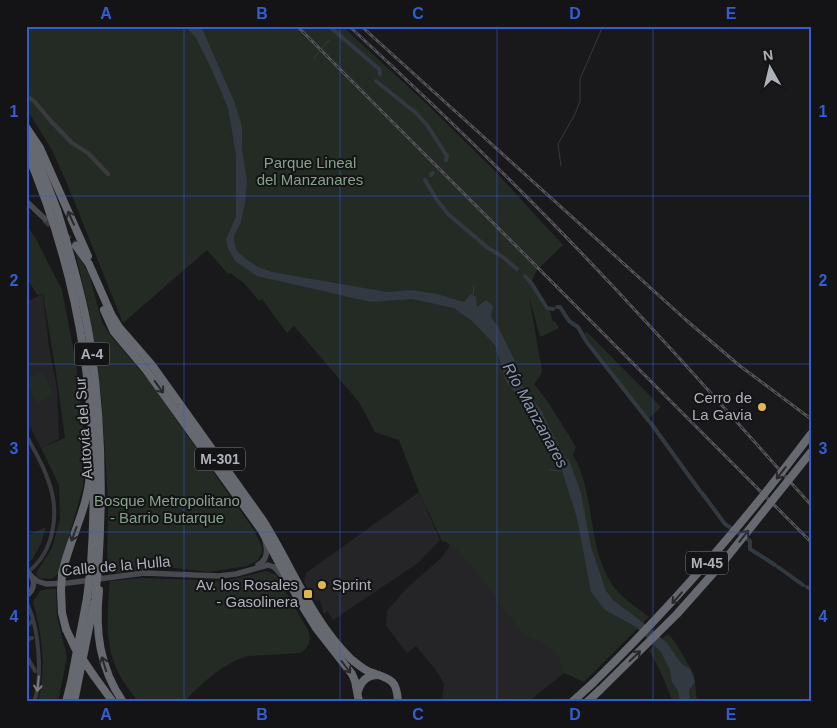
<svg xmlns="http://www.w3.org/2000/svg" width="837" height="728" viewBox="0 0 837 728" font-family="Helvetica,sans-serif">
  <rect width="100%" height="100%" fill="#19191b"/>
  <!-- built -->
  <g fill="#252528">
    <path d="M43,294L49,348L57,388L59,439L41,448L26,419V302Z"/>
    <path d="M419,492L440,540L418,563L333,620L327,611L324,614L320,601L314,600L304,582L306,573Z"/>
    <path d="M450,542L549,643L562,661L564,673L528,702H445L442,697L444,684L438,673L416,646L407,653L386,626L387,611L406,589L440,559L448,549Z"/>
  </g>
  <!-- green -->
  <g fill="#242b25">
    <path d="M26,26H342L427,104L494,170L563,245L536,271L531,284L545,309L550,311L553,322L555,321L559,328L540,337L529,296L542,371L540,376L534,384L548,402L576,447L573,455C598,498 585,556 619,593C628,602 639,609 649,617L584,682L564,673C562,662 557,652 547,645C540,640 529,638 521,633C509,616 460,542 442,541L419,492L399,440L375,432L359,402L294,326L287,333L262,299L259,301L244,283L230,273L228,274L207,250L123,323L66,181L52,150L26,108Z"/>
    <path d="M26,225L36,239L62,290L76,363L85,444L83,487L58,574L52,579L38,578L36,573L52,548L60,519L59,485L41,448L65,438L56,372L43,294L37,295L26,276Z"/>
    <path d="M75,251L89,274L102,322L110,335L150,382L254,530L262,547V553L257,561L247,566L209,572L175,568L152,569L107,574L108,502L102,404L97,358L88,306Z"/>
    <path d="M587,332L661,407L648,419L584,334Z"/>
    <path d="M42,372L54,395L37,403L26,380Z"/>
    <path d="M46,527L41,544L32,560L26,563V536Z"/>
    <path d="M266,571L276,575L308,630C312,642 309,646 301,653L248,656C223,663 202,683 184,702H139C103,661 106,632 110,581L143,578L225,581Z"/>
    <path d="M46,589H56L57,617L67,657L58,702H38C47,669 42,634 33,602L40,591Z"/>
    <path d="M668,634L675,642L694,674L697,702H673L662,675L649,650Z"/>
  </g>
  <!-- water -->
  <path fill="#323940" d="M185,26H201L234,101L242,126V149L247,181L245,203L241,222L234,236V242L237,251L246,259L258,267L272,272L387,292L412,290L437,294L464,302L471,294L476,297L477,307L486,300L493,306L491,317L498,327L515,361L516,377L543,413L544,417L565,458L569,460L581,493L591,547L606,591L614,601L641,621L666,642L682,664L690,669L695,682L689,690L690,702H680L678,691L672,682L670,670L661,652L636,627L605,610L591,592L577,518L559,461L530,413L506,381L495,345L472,321L454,308L412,299L371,302L257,276L235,261L228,248L226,239L236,217V155L228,108L212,70L196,38Z"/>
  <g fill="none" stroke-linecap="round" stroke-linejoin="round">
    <!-- stream -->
    <g stroke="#323940" stroke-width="1">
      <path d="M314,58L329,40"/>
      <path d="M561,166L558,144L575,114L580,101V79L603,26"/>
      <path d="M473,295L474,286"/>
      <path d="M550,470L561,471"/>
    </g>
    <!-- canal -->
    <g stroke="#323940" stroke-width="4">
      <path d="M330,27L379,69L380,74"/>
      <path d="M376,81L416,113L427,125L447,156L446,160"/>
      <path d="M431,175L433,173"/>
      <path d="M425,180L437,200L448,214L488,248L503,257L517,269"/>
      <path d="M525,276L532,284L547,308L553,309"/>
      <path d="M557,307H560L569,321L578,327L586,341L648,420"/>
      <path d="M650,422L700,491"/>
      <path d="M702,493L725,524L750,541V549L775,565"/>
      <path d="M778,567L803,585"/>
      <path d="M807,587L811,589"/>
    </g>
    <!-- highway-tunnel -->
    <path stroke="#37373b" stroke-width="8" stroke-dasharray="8 4" stroke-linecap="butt" d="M45,219L76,246"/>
    <!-- street -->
    <g stroke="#3b3b3f" stroke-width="4">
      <path d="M26,95L35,102L49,119L72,143L88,153L108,174"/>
      <path d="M26,435C34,450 43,464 48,480C60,511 55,551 28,572"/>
      <path d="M26,602C39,625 43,677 34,702"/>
      <path d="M26,627L33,620"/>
      <path d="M26,647L28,639L32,638"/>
      <path d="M26,655L35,671"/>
    </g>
    <!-- secondary -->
    <g stroke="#494a4f" stroke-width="5.5">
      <path d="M26,201L45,219"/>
      <path d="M258,565C267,560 268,551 265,541"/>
      <path d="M26,571C36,578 36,589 26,596"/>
      <path d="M32,577L37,581L46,584L68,583L144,573L219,576L236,574L268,565L274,567L282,576"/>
    </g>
    <!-- highway -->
    <g stroke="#676970" stroke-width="8">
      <path d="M26,127L40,148L88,256"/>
      <path d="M30,140L57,210"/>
      <path d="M26,150C84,287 101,418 91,565"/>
      <path d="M66,240C76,276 86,312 91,348C102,423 103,495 98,570"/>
      <path d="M76,246L89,264L112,316L119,327L152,365L262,519C292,566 311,620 351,659C356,663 364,670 370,672C389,679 397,678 398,702"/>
      <path d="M104,310L114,332L146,370L262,531L301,604L316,628L352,674L355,681L359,702"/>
      <path d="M62,574C69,540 88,509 90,473"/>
      <path d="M61,590L62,613L66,629"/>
      <path d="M99,590C95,630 99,667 123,702"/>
      <path d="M94,676L113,702"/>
      <path d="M358,691C361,681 367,675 378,675"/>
      <path d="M66,702L71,682L87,598"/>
      <path d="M74,702L94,603"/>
      <path d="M572,702L593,683"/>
      <path d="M587,702L600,690"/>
    </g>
    <defs>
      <g id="rail">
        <path d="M297,26L811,542"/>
        <path d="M349,26C452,121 552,219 646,322C702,382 756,444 811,505"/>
        <path d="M361,26L686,320L740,366L811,419"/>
      </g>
    </defs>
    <!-- rail casing -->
    <use href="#rail" stroke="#525358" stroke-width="3"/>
    <!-- rail -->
    <use href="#rail" stroke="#141416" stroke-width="1" stroke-dasharray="4" stroke-linecap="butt"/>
    <!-- highway-bridge -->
    <g stroke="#676970" stroke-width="8">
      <path d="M57,210L66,240"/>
      <path d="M61,590L62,574"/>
      <path d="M95,597L98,570"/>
      <path d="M87,598L91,565"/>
      <path d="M66,629L75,648L94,676"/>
      <path d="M593,683C672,606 744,523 811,434"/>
      <path d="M600,690L677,614L724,561L811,452"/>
    </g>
  </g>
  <!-- one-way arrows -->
  <defs><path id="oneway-shaft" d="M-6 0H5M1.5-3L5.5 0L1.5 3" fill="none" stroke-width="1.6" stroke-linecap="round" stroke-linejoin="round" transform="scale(1.25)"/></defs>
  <g stroke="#29292c">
    <use href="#oneway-shaft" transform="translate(71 218) rotate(-114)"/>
    <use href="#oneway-shaft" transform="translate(159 387) rotate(54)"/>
    <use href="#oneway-shaft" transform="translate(781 473) rotate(128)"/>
    <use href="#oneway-shaft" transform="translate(74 534) rotate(110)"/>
    <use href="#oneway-shaft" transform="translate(744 536) rotate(-51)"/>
    <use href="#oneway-shaft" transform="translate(677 598) rotate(132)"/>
    <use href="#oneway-shaft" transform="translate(635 656) rotate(-44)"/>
    <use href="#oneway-shaft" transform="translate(104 664) rotate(-107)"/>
    <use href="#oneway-shaft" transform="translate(346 667) rotate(53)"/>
  </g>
  <use stroke="#7a7b82" href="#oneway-shaft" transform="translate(38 684) rotate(96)"/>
  <!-- grid -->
  <path fill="none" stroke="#335dd3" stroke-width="1" stroke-opacity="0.55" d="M184,26V702M340,26V702M497,26V702M653,26V702M26,196H811M26,364H811M26,532H811"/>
  <!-- markers -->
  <g fill="#deb84e" stroke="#141416" stroke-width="2">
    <circle cx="762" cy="407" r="5"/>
    <circle cx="322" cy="585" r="5"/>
    <rect x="303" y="589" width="10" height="10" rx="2.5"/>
  </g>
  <g text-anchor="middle" stroke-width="4" stroke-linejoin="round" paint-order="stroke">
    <!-- shield labels -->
    <g fill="#141416" stroke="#7f8188" stroke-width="1">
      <rect x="74.5" y="342.5" width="35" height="23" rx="4"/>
      <rect x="195" y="447.5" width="50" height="23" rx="4"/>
      <rect x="686" y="551.5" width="42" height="23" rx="4"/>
    </g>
    <g font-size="14" font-weight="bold" fill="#adb0b9">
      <text x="92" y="359">A-4</text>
      <text x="220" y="464">M-301</text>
      <text x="707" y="568">M-45</text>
    </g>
    <!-- park labels -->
    <g font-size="15" fill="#86a28a" stroke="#141416">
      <text x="310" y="168">Parque Lineal<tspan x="310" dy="17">del Manzanares</tspan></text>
      <text x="167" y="506">Bosque Metropolitano<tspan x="167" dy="17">- Barrio Butarque</tspan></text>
    </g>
    <!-- poi labels -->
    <g font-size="15" fill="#adb0b9" stroke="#141416" text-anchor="end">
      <text x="752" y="403">Cerro de<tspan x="752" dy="17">La Gavia</tspan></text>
      <text x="298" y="590">Av. los Rosales<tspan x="298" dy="17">- Gasolinera</tspan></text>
      <text x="332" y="590" text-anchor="start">Sprint</text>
    </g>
    <!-- street labels -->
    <g font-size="15" fill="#adb0b9" stroke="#141416">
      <text transform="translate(84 428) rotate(-94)" y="5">Autovía del Sur</text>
      <text transform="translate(116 566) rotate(-5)" y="5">Calle de la Hulla</text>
    </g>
    <!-- water labels -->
    <g font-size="16" font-style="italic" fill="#889ab0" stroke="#141416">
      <text transform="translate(536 415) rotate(61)" y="6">Río Manzanares</text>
    </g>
  </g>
  <!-- border -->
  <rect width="837" height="728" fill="none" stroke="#141416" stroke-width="55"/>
  <!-- north arrow -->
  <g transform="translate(770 68) rotate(352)" stroke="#141416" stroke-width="4" paint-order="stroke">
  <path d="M0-4L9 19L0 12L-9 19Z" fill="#adb0b9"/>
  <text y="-8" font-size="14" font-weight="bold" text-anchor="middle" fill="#adb0b9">N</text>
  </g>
  <rect x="28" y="28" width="782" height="672" fill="none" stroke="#335dd3" stroke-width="2"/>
  <g font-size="16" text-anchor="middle" font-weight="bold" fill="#335dd3">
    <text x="106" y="19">A</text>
    <text x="262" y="19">B</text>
    <text x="418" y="19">C</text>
    <text x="575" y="19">D</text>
    <text x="731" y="19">E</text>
    <text x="14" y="117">1</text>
    <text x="823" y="117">1</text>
    <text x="14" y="286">2</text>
    <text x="823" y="286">2</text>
    <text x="14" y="454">3</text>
    <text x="823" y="454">3</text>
    <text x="14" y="622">4</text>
    <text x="823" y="622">4</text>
    <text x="106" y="720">A</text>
    <text x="262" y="720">B</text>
    <text x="418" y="720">C</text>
    <text x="575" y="720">D</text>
    <text x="731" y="720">E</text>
  </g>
</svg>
